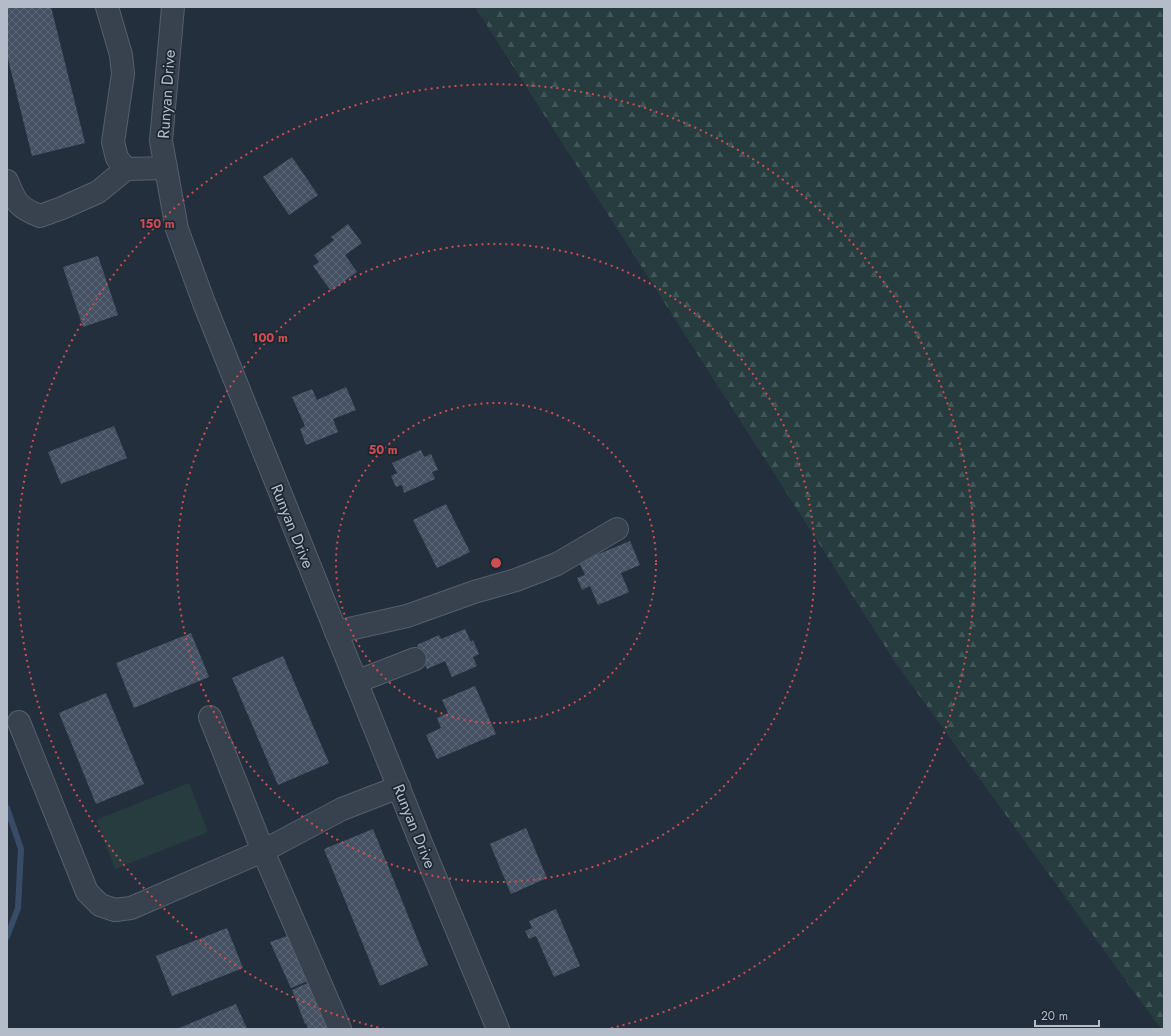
<svg xmlns="http://www.w3.org/2000/svg" width="1171" height="1036" viewBox="0 0 1171 1036" font-family="Jost,sans-serif">
  <defs>
    <pattern id="forest-firs" width="22" height="20" patternUnits="userSpaceOnUse"><rect width="22" height="20" fill="#263c3f"/><path d="M5 1l3.5 6h-7zM16 11l3.5 6h-7z" fill="#435659"/></pattern>
    <pattern id="building-cross-hatch" width="8" height="8" patternUnits="userSpaceOnUse"><rect width="8" height="8" fill="#455162"/><path d="M0 0l8 8M0 8l8-8" fill="none" stroke="#5d6877"/></pattern>
  </defs>
  <rect width="100%" height="100%" fill="#242f3e"/>
  <!-- grass -->
  <path fill="#263c3f" d="M189,783L208,832L115,869L96,820Z"/>
  <!-- forest -->
  <path fill="url(#forest-firs)" d="M475,7H1164V1029H1161L895,662Z"/>
  <g fill="none" stroke-linecap="round" stroke-linejoin="round">
    <!-- stream -->
    <path stroke="#394c67" stroke-width="6" d="M7,808L21,849L18,908L7,937"/>
  </g>
  <!-- building -->
  <g fill="url(#building-cross-hatch)">
    <path d="M7,7H51L85,143L32,156L7,55Z"/>
    <path d="M292,157L318,195L289,215L263,177Z"/>
    <path d="M348,224L362,243L345,255L357,272L331,291L313,266L319,262L314,255L334,240L331,237Z"/>
    <path d="M98,256L118,315L83,327L63,267Z"/>
    <path d="M346,387L356,410L333,419L338,432L306,445L300,429L305,426L292,397L312,389L317,400Z"/>
    <path d="M114,426L127,458L61,484L48,452Z"/>
    <path d="M421,450L424,457L431,454L438,470L432,472L435,479L404,493L402,485L396,487L391,476L397,473L392,463Z"/>
    <path d="M446,504L470,552L437,568L413,520Z"/>
    <path d="M630,541L640,565L621,573L629,592L598,605L590,586L582,590L577,578L585,575L579,562Z"/>
    <path d="M465,629L471,642L473,640L479,654L473,657L477,666L452,677L445,661L427,669L417,645L439,635L441,639Z"/>
    <path d="M191,633L209,677L134,708L116,663Z"/>
    <path d="M283,656L329,763L278,785L232,678Z"/>
    <path d="M475,686L496,734L437,759L426,735L441,728L437,718L448,713L442,700Z"/>
    <path d="M106,693L144,784L96,804L59,713Z"/>
    <path d="M526,828L547,878L511,894L490,844Z"/>
    <path d="M373,829L428,965L380,986L324,849Z"/>
    <path d="M556,909L580,966L554,977L536,936L529,939L525,931L532,928L529,921Z"/>
    <path d="M227,928L243,968L172,996L156,956Z"/>
    <path d="M290,935L308,981L291,988L270,942Z"/>
    <path d="M310,982L323,1018L328,1029H308L306,1023L305,1024L292,990Z"/>
    <path d="M236,1004L247,1029H177Z"/>
  </g>
  <g fill="none" stroke-linecap="round" stroke-linejoin="round">
    <defs>
      <g id="minor">
        <path d="M107,7L121,55L123,74L113,142L117,158L126,169L166,168"/>
        <path d="M173,7L161,141L177,229L204,303L421,843L498,1029"/>
        <path d="M7,181C16,202 17,207 40,216L62,208L98,192L126,169"/>
        <path d="M336,632L407,616L474,592L516,580L557,564L617,529"/>
        <path d="M356,682L415,659"/>
        <path d="M210,717L263,851L340,1029"/>
        <path d="M19,722L87,892L100,905L115,910L131,908L263,851L342,809L399,787"/>
      </g>
    </defs>
    <!-- minor casing -->
    <use href="#minor" stroke="#565f6c" stroke-width="24"/>
    <!-- minor -->
    <use href="#minor" stroke="#38414e" stroke-width="22"/>
  </g>
  <!-- distance rings -->
  <g fill="none" stroke="#ce4d50" stroke-width="2" stroke-dasharray="2 4">
    <circle cx="496" cy="563" r="160"/>
    <circle cx="496" cy="563" r="319"/>
    <path d="M384 1029A479 479 0 1 1 608 1029"/>
  </g>
  <g text-anchor="middle" stroke-width="3.5" stroke-linejoin="round" paint-order="stroke">
    <!-- street labels -->
    <g font-size="16" fill="#b4bcc9" stroke="#1d2633">
      <text transform="translate(166 94) rotate(-86)" y="6">Runyan Drive</text>
      <text transform="translate(293 526) rotate(68)" y="6">Runyan Drive</text>
      <text transform="translate(415 826) rotate(68)" y="6">Runyan Drive</text>
    </g>
  </g>
  <circle cx="496" cy="563" r="6" fill="#ce4d50" stroke="#1d2633" stroke-width="2"/>
  <g font-size="12" text-anchor="middle" font-weight="bold" fill="#ce4d50" stroke="#1d2633" stroke-width="3.5" stroke-linejoin="round" paint-order="stroke">
    <text x="157" y="228">150 m</text>
    <text x="270" y="342">100 m</text>
    <text x="383" y="454">50 m</text>
  </g>
  <!-- border -->
  <rect width="1171" height="1036" fill="none" stroke="#b4bcc9" stroke-width="16"/>
  <!-- scale -->
  <path d="M1035 1020v6h64v-6" fill="none" stroke="#b4bcc9" stroke-width="2"/>
  <text x="1041" y="1020" font-size="12" fill="#b4bcc9" stroke="#1d2633" stroke-width="3" paint-order="stroke">20 m</text>
</svg>
